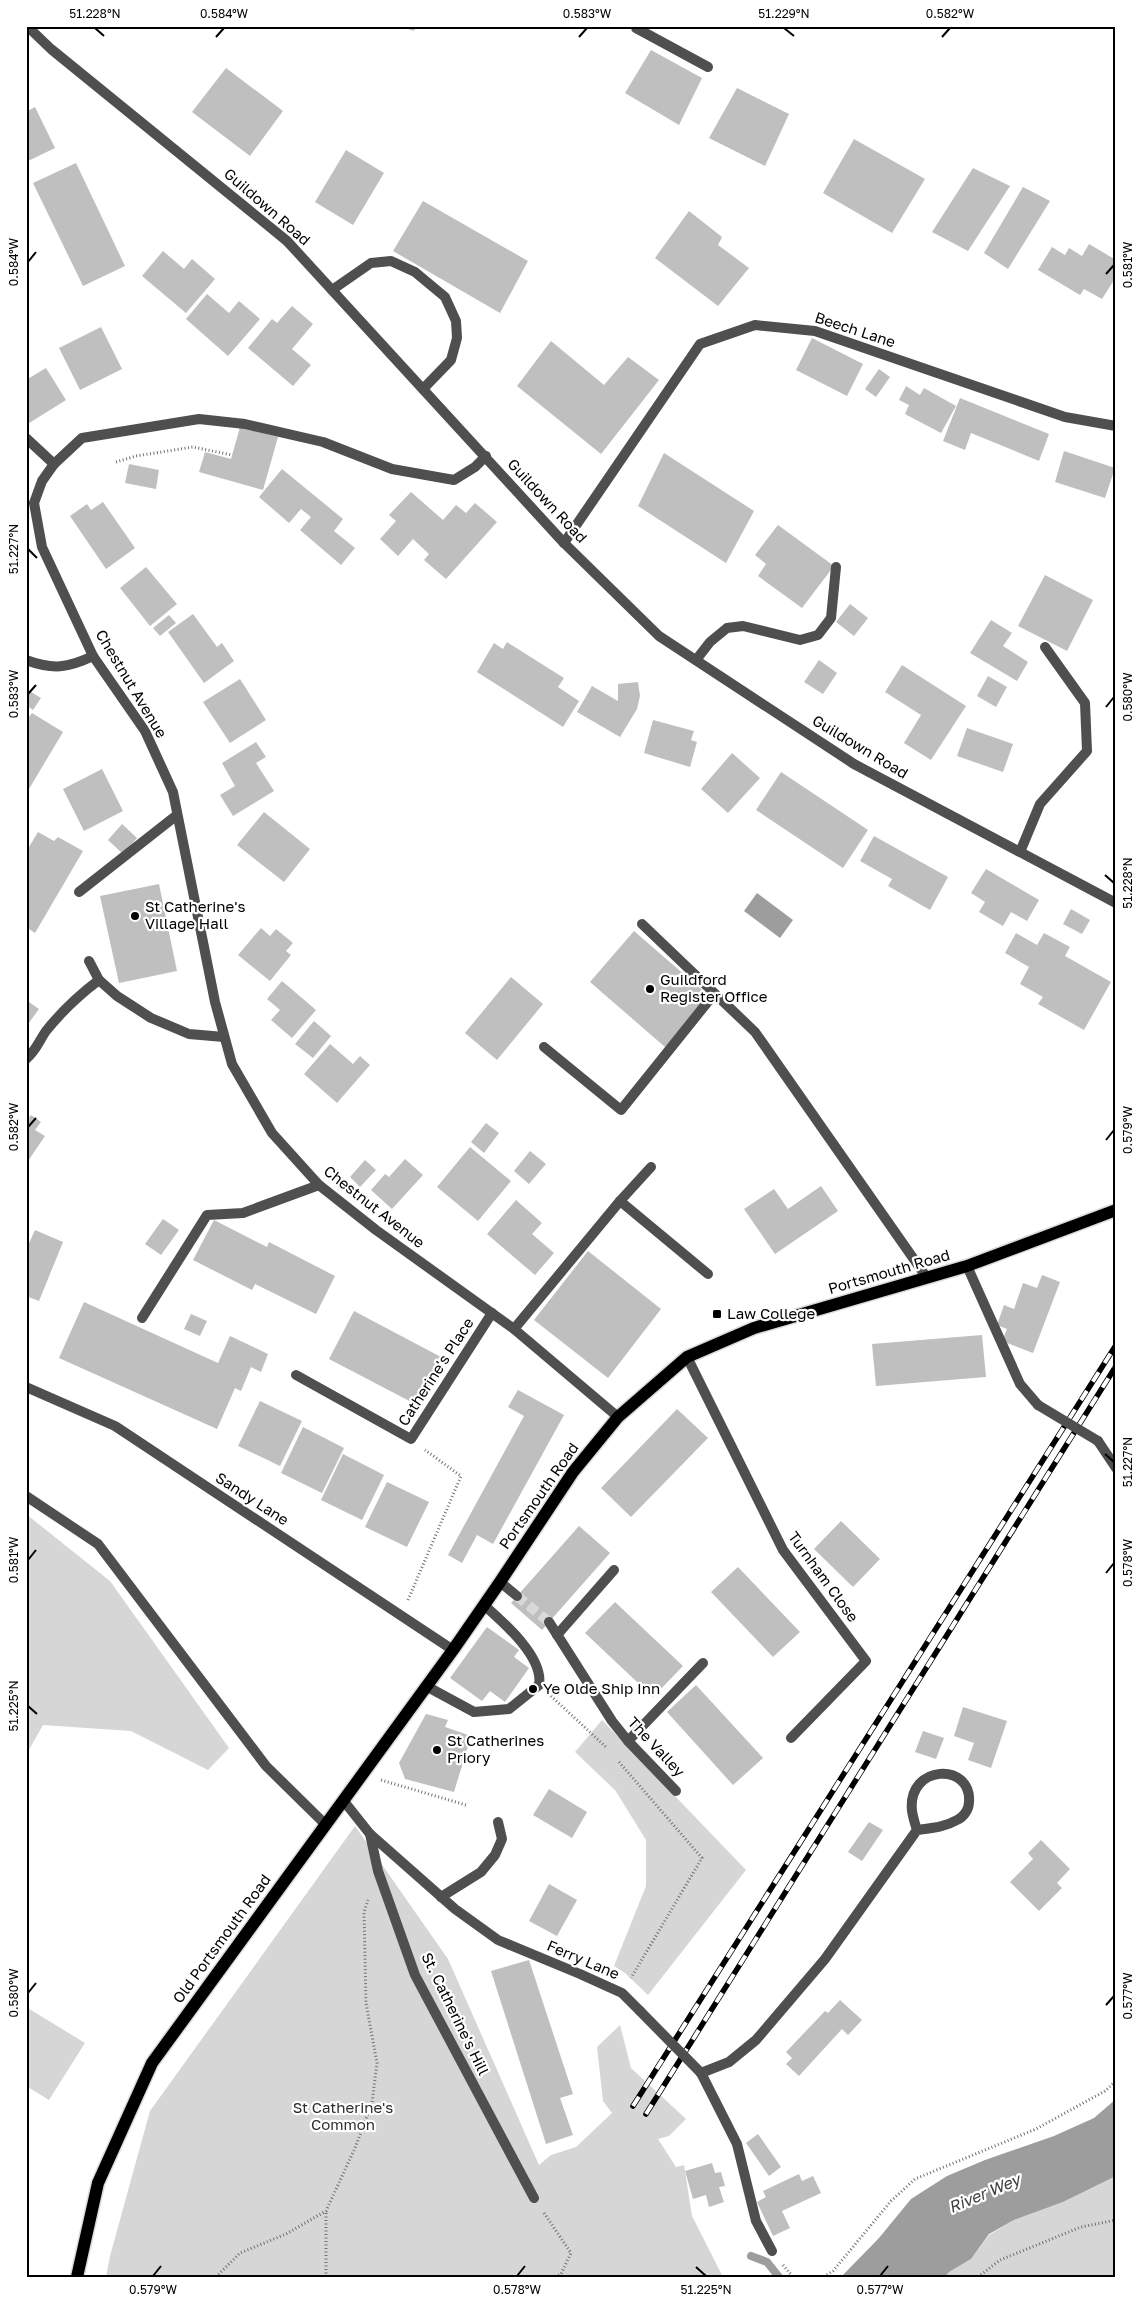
<svg xmlns="http://www.w3.org/2000/svg" width="1142" height="2303" viewBox="0 0 1142 2303" font-family="'Golos Text',sans-serif">
  <rect width="100%" height="100%" fill="#fff"/>
  <!-- green -->
  <g fill="#d6d6d6">
    <path d="M26,1514L110,1581L229,1748L208,1770L131,1731L43,1725L26,1755Z"/>
    <path d="M602,1720L746,1870L648,1995L625,1973L614,1966L646,1886V1840L615,1790L575,1752Z"/>
    <path d="M355,1826L448,1959L539,2165L551,2155L576,2147L612,2113L603,2101L597,2047L620,2025L631,2068L686,2119L669,2136L658,2139L676,2167L684,2165L692,2216L723,2277H106L110,2256L150,2111Z"/>
    <path d="M26,2007L85,2043L49,2100L26,2086Z"/>
    <path d="M1116,2176V2277H945L949,2272L971,2259L989,2235L1014,2220L1063,2202Z"/>
  </g>
  <!-- water -->
  <g fill="#9d9d9d">
    <path d="M757,893L793,920L780,938L744,911Z"/>
    <path d="M1116,2099V2176L1063,2202L1014,2220L989,2234L971,2259L949,2272L945,2277H841L879,2238L911,2199L947,2176L985,2160L1054,2136L1094,2118Z"/>
  </g>
  <g fill="none" stroke-linecap="round" stroke-linejoin="round">
    <!-- stream -->
    <path stroke="#9d9d9d" stroke-width="8" d="M751,2256L767,2262L779,2277"/>
  </g>
  <!-- building -->
  <g fill="#bfbfbf">
    <path d="M399,26H416L414,31Z"/>
    <path d="M651,50L702,78L679,125L625,93Z"/>
    <path d="M226,68L283,111L250,156L192,112Z"/>
    <path d="M737,88L789,114L765,166L709,138Z"/>
    <path d="M35,107L55,148L26,162V112Z"/>
    <path d="M854,139L925,179L892,233L823,193Z"/>
    <path d="M346,150L384,173L353,225L315,202Z"/>
    <path d="M76,163L125,266L83,286L33,183Z"/>
    <path d="M973,168L1010,186L968,251L932,232Z"/>
    <path d="M1023,187L1050,201L1008,269L984,253Z"/>
    <path d="M423,201L528,261L500,313L393,251Z"/>
    <path d="M689,211L722,237L718,245L749,268L718,306L655,258Z"/>
    <path d="M1089,244L1116,260V277L1102,299L1084,289L1080,295L1038,270L1052,247L1065,255L1069,248L1082,256Z"/>
    <path d="M163,251L184,269L192,259L215,279L186,313L142,276Z"/>
    <path d="M207,294L229,313L239,301L260,319L228,356L186,319Z"/>
    <path d="M292,306L313,324L292,349L311,365L293,386L248,348L272,319L277,323Z"/>
    <path d="M101,327L122,369L80,390L59,348Z"/>
    <path d="M812,338L863,364L847,396L796,370Z"/>
    <path d="M551,341L604,385L628,357L659,380L601,454L517,386Z"/>
    <path d="M46,368L66,400L26,425V380Z"/>
    <path d="M879,369L890,377L876,397L865,389Z"/>
    <path d="M906,386L920,395L924,388L956,406L941,433L905,414L909,405L899,400Z"/>
    <path d="M960,398L1049,434L1039,461L971,433L965,450L943,441Z"/>
    <path d="M240,427L278,437L263,490L199,472L205,452L231,459Z"/>
    <path d="M1064,451L1115,468L1105,498L1055,482Z"/>
    <path d="M664,453L754,511L726,563L638,506Z"/>
    <path d="M129,464L159,470L156,489L125,483Z"/>
    <path d="M282,469L343,519L334,531L355,548L341,565L300,530L311,517L301,509L289,523L259,497Z"/>
    <path d="M411,492L443,520L456,505L466,513L475,503L497,522L446,579L424,560L429,554L413,539L398,556L380,539L396,521L389,515Z"/>
    <path d="M103,502L135,548L106,569L70,516L87,504L91,510Z"/>
    <path d="M778,525L834,566L802,608L758,576L766,564L755,555Z"/>
    <path d="M146,567L177,604L150,626L120,588Z"/>
    <path d="M1045,575L1093,600L1067,651L1018,626Z"/>
    <path d="M850,604L868,618L854,636L836,622Z"/>
    <path d="M193,614L217,647L222,643L234,661L204,683L168,632Z"/>
    <path d="M169,615L176,623L160,636L153,628Z"/>
    <path d="M991,620L1012,633L1003,646L1028,662L1017,681L970,653Z"/>
    <path d="M507,642L564,678L558,687L579,701L563,727L477,672L494,643L503,649Z"/>
    <path d="M819,660L837,673L823,694L804,682Z"/>
    <path d="M902,665L966,706L931,760L904,743L921,715L885,692Z"/>
    <path d="M988,676L1007,687L996,707L977,696Z"/>
    <path d="M240,679L266,720L230,743L203,702Z"/>
    <path d="M638,682L640,696L637,709L620,737L577,712L592,686L618,701V684Z"/>
    <path d="M26,689L41,698L33,710L26,705Z"/>
    <path d="M32,713L63,732L29,789L26,787V721Z"/>
    <path d="M653,720L694,731L691,740L697,742L690,767L644,753Z"/>
    <path d="M967,728L1013,744L1003,772L957,756Z"/>
    <path d="M256,742L266,757L256,763L274,791L233,816L220,795L235,786L222,763Z"/>
    <path d="M732,753L760,778L728,813L701,789Z"/>
    <path d="M102,769L123,811L84,831L63,789Z"/>
    <path d="M781,772L868,830L843,868L756,810Z"/>
    <path d="M264,812L310,849L284,882L237,845Z"/>
    <path d="M122,824L137,838L123,854L108,840Z"/>
    <path d="M38,832L54,841L58,837L83,851L35,933L26,927V852Z"/>
    <path d="M874,836L948,877L930,910L888,886L892,879L860,861Z"/>
    <path d="M986,869L1039,900L1027,921L1011,912L1003,926L979,912L985,902L971,893Z"/>
    <path d="M159,884L177,971L119,983L100,896Z"/>
    <path d="M1071,909L1090,920L1082,934L1063,924Z"/>
    <path d="M261,928L270,936L276,929L293,943L286,951L291,955L270,981L238,955Z"/>
    <path d="M634,931L709,996L665,1047L590,982Z"/>
    <path d="M1016,933L1037,945L1044,933L1070,947L1065,956L1111,982L1084,1030L1038,1004L1043,997L1020,984L1029,967L1005,953Z"/>
    <path d="M511,977L543,1004L497,1060L465,1033Z"/>
    <path d="M282,981L316,1010L292,1038L271,1020L280,1010L267,999Z"/>
    <path d="M26,1000L39,1009L26,1027Z"/>
    <path d="M314,1021L331,1036L313,1058L295,1044Z"/>
    <path d="M330,1044L353,1064L360,1056L370,1065L337,1103L304,1074Z"/>
    <path d="M31,1115L41,1122L35,1130L45,1136L26,1164V1122Z"/>
    <path d="M486,1123L499,1133L484,1153L471,1142Z"/>
    <path d="M470,1147L511,1181L478,1221L437,1187Z"/>
    <path d="M530,1151L546,1164L529,1184L514,1171Z"/>
    <path d="M405,1159L423,1175L392,1209L371,1190L385,1174L389,1177Z"/>
    <path d="M365,1160L376,1170L360,1187L350,1177Z"/>
    <path d="M821,1186L838,1211L775,1254L744,1209L774,1189L788,1209Z"/>
    <path d="M516,1200L542,1223L532,1234L554,1253L535,1275L487,1234Z"/>
    <path d="M163,1219L179,1230L161,1255L145,1244Z"/>
    <path d="M214,1220L267,1247L269,1242L335,1276L316,1314L255,1284L252,1290L193,1260Z"/>
    <path d="M35,1230L63,1242L39,1301L26,1296V1250Z"/>
    <path d="M588,1251L661,1309L608,1378L534,1320Z"/>
    <path d="M1042,1275L1060,1282L1033,1353L1002,1341L1007,1329L997,1325L1004,1305L1014,1309L1023,1283L1037,1288Z"/>
    <path d="M84,1302L218,1363L230,1336L268,1354L261,1372L251,1367L241,1391L235,1388L217,1429L59,1358Z"/>
    <path d="M354,1311L441,1357L417,1405L329,1359Z"/>
    <path d="M191,1314L207,1321L200,1336L184,1329Z"/>
    <path d="M982,1335L986,1377L876,1386L872,1344Z"/>
    <path d="M518,1390L564,1415L493,1544L477,1535L462,1563L448,1555L524,1416L508,1407Z"/>
    <path d="M260,1401L302,1421L280,1466L238,1446Z"/>
    <path d="M677,1409L708,1438L631,1517L601,1488Z"/>
    <path d="M303,1427L344,1448L322,1493L281,1473Z"/>
    <path d="M343,1454L384,1475L362,1520L321,1500Z"/>
    <path d="M387,1482L429,1502L407,1547L365,1527Z"/>
    <path d="M841,1521L880,1559L853,1587L814,1549Z"/>
    <path d="M579,1526L610,1553L542,1630L511,1603Z"/>
    <path d="M738,1567L800,1632L773,1657L711,1592Z"/>
    <path d="M615,1602L683,1666L653,1697L585,1633Z"/>
    <path d="M487,1627L519,1650L514,1657L529,1668L505,1702L490,1691L482,1701L450,1678Z"/>
    <path d="M696,1685L763,1758L733,1785L667,1712Z"/>
    <path d="M963,1707L1007,1721L991,1768L968,1760L974,1743L954,1736Z"/>
    <path d="M426,1714L448,1720L445,1727L471,1736L454,1792L405,1779L399,1763Z"/>
    <path d="M923,1731L944,1738L936,1759L915,1752Z"/>
    <path d="M549,1789L587,1812L572,1838L533,1815Z"/>
    <path d="M869,1822L883,1830L862,1861L848,1852Z"/>
    <path d="M1041,1840L1070,1869L1057,1883L1062,1888L1039,1911L1010,1882L1033,1859L1028,1853Z"/>
    <path d="M549,1884L577,1900L557,1936L529,1921Z"/>
    <path d="M529,1960L573,2094L560,2098L573,2135L546,2144L491,1971Z"/>
    <path d="M840,2000L862,2020L848,2035L842,2029L799,2076L786,2064L792,2058L786,2052L825,2011L828,2013Z"/>
    <path d="M758,2134L781,2167L769,2176L746,2143Z"/>
    <path d="M712,2163L715,2173L721,2172L725,2186L719,2187L724,2202L709,2207L706,2195L693,2199L685,2171Z"/>
    <path d="M799,2174L802,2181L813,2176L821,2193L782,2211L790,2228L773,2236L757,2202L766,2197L763,2191Z"/>
  </g>
  <g fill="none" stroke-linecap="round" stroke-linejoin="round">
    <!-- street-tunnel -->
    <path stroke="#d9d9d9" stroke-width="10" stroke-dasharray="10 5" stroke-linecap="butt" d="M517,1596L549,1622"/>
    <defs>
      <path id="primary" d="M77,2277L98,2183L152,2063L453,1650L500,1582L573,1472L618,1417L687,1357L754,1328L967,1266L1116,1210"/>
    </defs>
    <!-- primary casing -->
    <use href="#primary" stroke="#dbdbdb" stroke-width="15"/>
    <!-- path -->
    <g stroke="#717171" stroke-width="3" stroke-dasharray="1 2.5" stroke-linecap="butt">
      <path d="M116,462L136,456L193,447L232,455"/>
      <path d="M408,1600L461,1476L425,1450"/>
      <path d="M551,1696L607,1748"/>
      <path d="M619,1762L702,1858L631,1978"/>
      <path d="M381,1780L466,1805"/>
      <path d="M544,2213L571,2253L561,2274L556,2277"/>
      <path d="M783,2265L793,2277"/>
      <path d="M216,2277L240,2253L286,2234L326,2211L355,2148L372,2103L377,2063L366,2003L364,1912L368,1900"/>
      <path d="M326,2277V2211"/>
      <path d="M824,2277L833,2271L891,2201L915,2179L1036,2129L1105,2091L1116,2081"/>
      <path d="M978,2277L1000,2260L1081,2227L1116,2220"/>
    </g>
    <!-- lane -->
    <g stroke="#4f4f4f" stroke-width="10">
      <path d="M636,26V28L708,67"/>
      <path d="M332,290L371,263L391,261L415,272L445,297L456,321L457,338L451,360L423,389"/>
      <path d="M26,438L54,464"/>
      <path d="M696,660L710,642L727,628L743,626L800,640L818,635L831,618L836,567"/>
      <path d="M1020,852L1040,804L1087,751L1085,703L1045,647"/>
      <path d="M79,892L177,815"/>
      <path d="M642,924L755,1032L927,1278"/>
      <path d="M89,961L99,980L117,996L151,1018L189,1034L224,1037"/>
      <path d="M544,1047L621,1110L714,994"/>
      <path d="M26,1059C36,1051 39,1041 46,1031C62,1011 79,995 99,980"/>
      <path d="M620,1201L708,1274"/>
      <path d="M967,1266L1020,1384L1038,1405"/>
      <path d="M142,1318L207,1215L243,1213L319,1185"/>
      <path d="M514,1329L620,1201L651,1167"/>
      <path d="M26,1496L98,1544L266,1766L325,1824"/>
      <path d="M557,1635L614,1570"/>
      <path d="M426,1686L474,1712L509,1709L539,1685C544,1657 503,1622 484,1605"/>
      <path d="M628,1741L703,1663"/>
      <path d="M370,1834L378,1871L415,1975L534,2198"/>
      <path d="M441,1897L481,1872L495,1855L502,1839L498,1822"/>
      <path d="M701,2073L729,2062L756,2040L825,1959L917,1830C915,1824 913,1817 912,1811C907,1764 972,1762 969,1802C969,1809 964,1817 957,1820C945,1827 931,1828 917,1830"/>
    </g>
    <!-- street -->
    <g stroke="#4f4f4f" stroke-width="10">
      <path d="M27,26L51,49L287,241L564,543L659,636L854,764L1116,903"/>
      <path d="M486,456L475,467L454,480L392,469L323,442L245,424L199,419L82,438L54,464L42,481L34,503L42,547L93,656L145,731L173,792L215,1002L232,1064L272,1133L319,1185L376,1230L514,1329L618,1417"/>
      <path d="M564,543L700,344L755,325L815,331L1065,417L1116,426"/>
      <path d="M26,660C53,670 68,668 93,656"/>
      <path d="M687,1357L783,1550L866,1661L791,1738"/>
      <path d="M296,1375L411,1439L492,1313"/>
      <path d="M26,1387L115,1426L453,1650"/>
      <path d="M1098,1441L1116,1468"/>
      <path d="M500,1582L517,1596"/>
      <path d="M549,1622L612,1721L628,1741L676,1791"/>
      <path d="M343,1800L370,1834L455,1909L498,1940L580,1974L622,1993L640,2011"/>
      <path d="M701,2073L737,2144L756,2221L772,2251"/>
    </g>
    <!-- primary -->
    <use href="#primary" stroke="#000" stroke-width="12"/>
    <defs>
      <g id="rail">
        <path d="M633,2106L1116,1345"/>
        <path d="M646,2114L1116,1366"/>
      </g>
    </defs>
    <!-- rail casing -->
    <use href="#rail" stroke="#000" stroke-width="5.5"/>
    <!-- rail -->
    <use href="#rail" stroke="#fff" stroke-width="4" stroke-dasharray="11" stroke-linecap="butt"/>
    <!-- street-bridge -->
    <g stroke="#4f4f4f" stroke-width="10">
      <path d="M1038,1405L1098,1441"/>
      <path d="M640,2011L701,2073"/>
    </g>
  </g>
  <!-- ticks -->
  <path fill="none" stroke="#000" stroke-width="2" d="M95,28L104,36M784,28L794,36M216,37L224,28M579,37L587,28M942,37L950,28M28,262L36,252M1106,274L1114,265M28,549L37,558M28,694L36,685M1106,707L1114,697M1105,875L1114,883M28,1127L36,1118M1106,1140L1114,1130M1105,1454L1114,1462M28,1560L36,1550M1106,1573L1114,1563M28,1706L37,1714M28,1993L36,1983M1106,2005L1114,1996M696,2267L706,2276M153,2276L161,2266M517,2276L525,2266M880,2276L888,2266"/>
  <!-- markers -->
  <g fill="#000" stroke="#fff" stroke-width="2">
    <circle cx="135" cy="916" r="5"/>
    <circle cx="650" cy="989" r="5"/>
    <rect x="712" y="1309" width="10" height="10" rx="2.5"/>
    <circle cx="533" cy="1689" r="5"/>
    <circle cx="437" cy="1750" r="5"/>
  </g>
  <g text-anchor="middle" stroke-width="4.5" stroke-linejoin="round" paint-order="stroke">
    <!-- street labels -->
    <g font-size="15" fill="#000" stroke="#fff">
      <text transform="translate(267 207) rotate(41)" y="5">Guildown Road</text>
      <text transform="translate(855 330) rotate(18)" y="5">Beech Lane</text>
      <text transform="translate(547 501) rotate(47)" y="5">Guildown Road</text>
      <text transform="translate(131 684) rotate(59)" y="5">Chestnut Avenue</text>
      <text transform="translate(860 747) rotate(31)" y="5">Guildown Road</text>
      <text transform="translate(374 1207) rotate(38)" y="5">Chestnut Avenue</text>
      <text transform="translate(889 1272) rotate(-16)" y="5">Portsmouth Road</text>
      <text transform="translate(436 1372) rotate(-57)" y="5">Catherine's Place</text>
      <text transform="translate(539 1496) rotate(-55)" y="5">Portsmouth Road</text>
      <text transform="translate(252 1499) rotate(33)" y="5">Sandy Lane</text>
      <text transform="translate(823 1577) rotate(54)" y="5">Turnham Close</text>
      <text transform="translate(656 1747) rotate(47)" y="5">The Valley</text>
      <text transform="translate(222 1939) rotate(-54)" y="5">Old Portsmouth Road</text>
      <text transform="translate(583 1960) rotate(23)" y="5">Ferry Lane</text>
      <text transform="translate(455 2014) rotate(64)" y="5">St. Catherine's Hill</text>
    </g>
    <!-- poi labels -->
    <g font-size="15" fill="#000" stroke="#fff" text-anchor="start">
      <text x="145" y="912">St Catherine's<tspan x="145" dy="17">Village Hall</tspan></text>
      <text x="660" y="985">Guildford<tspan x="660" dy="17">Register Office</tspan></text>
      <text x="727" y="1319">Law College</text>
      <text x="543" y="1694">Ye Olde Ship Inn</text>
      <text x="447" y="1746">St Catherines<tspan x="447" dy="17">Priory</tspan></text>
    </g>
    <!-- park labels -->
    <g font-size="15" fill="#2d2d2d" stroke="#fff">
      <text x="343" y="2113">St Catherine's<tspan x="343" dy="17">Common</tspan></text>
    </g>
    <!-- water labels -->
    <g font-size="16" font-style="italic" fill="#3e3e3e" stroke="#fff">
      <text transform="translate(984 2193) rotate(-23)" y="6">River Wey</text>
    </g>
  </g>
  <!-- border -->
  <rect width="1142" height="2303" fill="none" stroke="#ffffff" stroke-width="55"/>
  <rect x="28" y="28" width="1086" height="2248" fill="none" stroke="#000" stroke-width="2"/>
  <g font-size="12" text-anchor="middle" fill="#000">
    <text x="95" y="18">51.228°N</text>
    <text x="224" y="18">0.584°W</text>
    <text x="587" y="18">0.583°W</text>
    <text x="784" y="18">51.229°N</text>
    <text x="950" y="18">0.582°W</text>
    <text transform="translate(14 262) rotate(-90)" y="4">0.584°W</text>
    <text transform="translate(1128 265) rotate(-90)" y="4">0.581°W</text>
    <text transform="translate(14 549) rotate(-90)" y="4">51.227°N</text>
    <text transform="translate(14 694) rotate(-90)" y="4">0.583°W</text>
    <text transform="translate(1128 697) rotate(-90)" y="4">0.580°W</text>
    <text transform="translate(1128 883) rotate(-90)" y="4">51.228°N</text>
    <text transform="translate(14 1127) rotate(-90)" y="4">0.582°W</text>
    <text transform="translate(1128 1130) rotate(-90)" y="4">0.579°W</text>
    <text transform="translate(1128 1462) rotate(-90)" y="4">51.227°N</text>
    <text transform="translate(14 1560) rotate(-90)" y="4">0.581°W</text>
    <text transform="translate(1128 1563) rotate(-90)" y="4">0.578°W</text>
    <text transform="translate(14 1706) rotate(-90)" y="4">51.225°N</text>
    <text transform="translate(14 1993) rotate(-90)" y="4">0.580°W</text>
    <text transform="translate(1128 1996) rotate(-90)" y="4">0.577°W</text>
    <text x="153" y="2294">0.579°W</text>
    <text x="517" y="2294">0.578°W</text>
    <text x="706" y="2294">51.225°N</text>
    <text x="880" y="2294">0.577°W</text>
  </g>
</svg>
